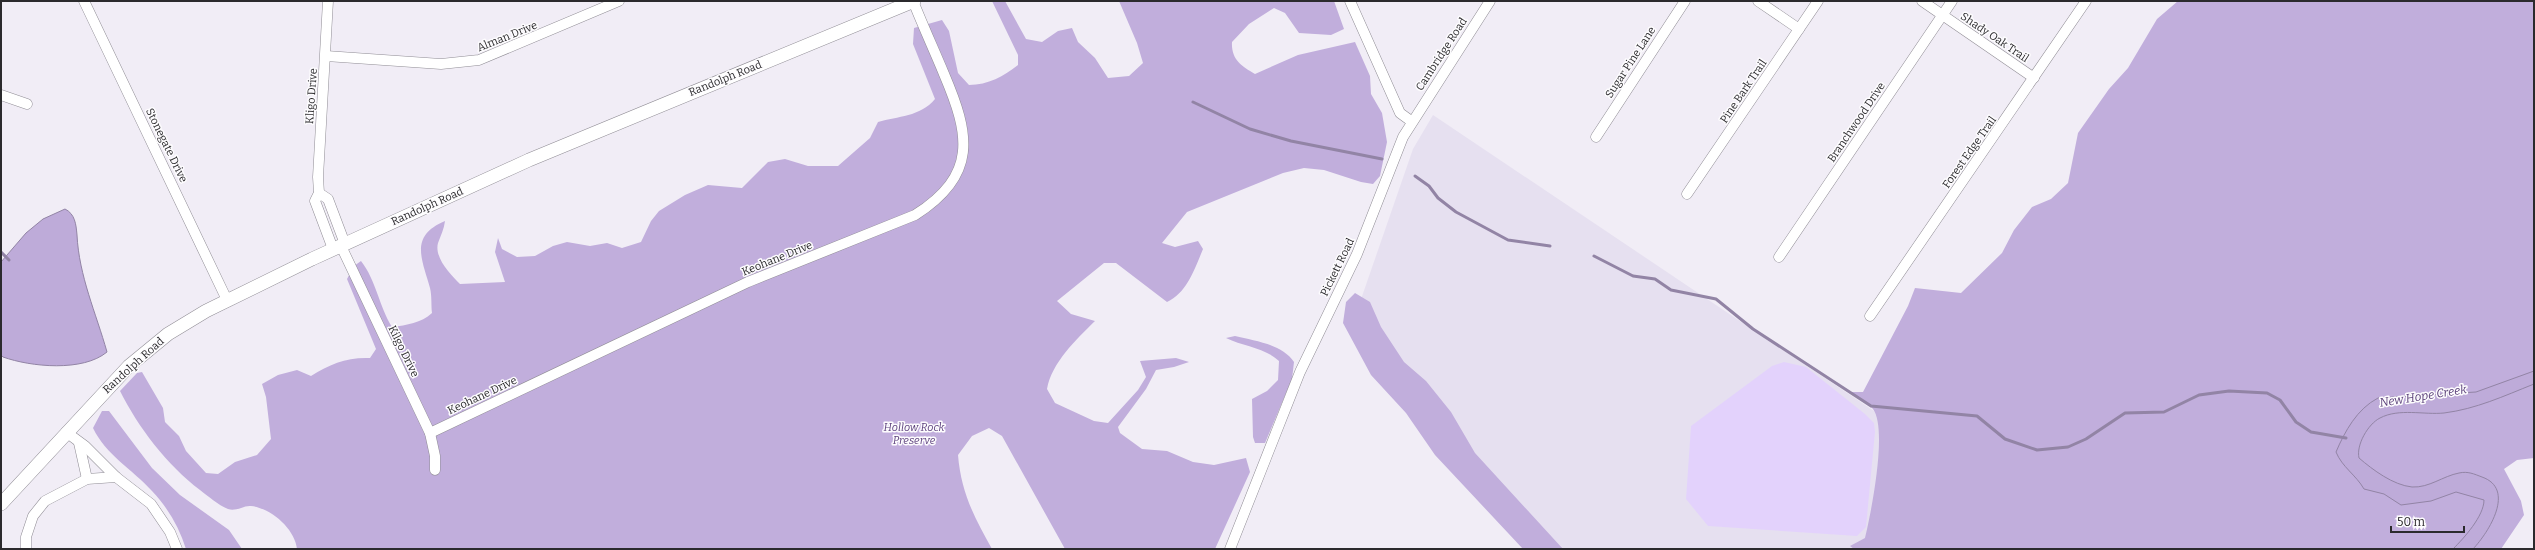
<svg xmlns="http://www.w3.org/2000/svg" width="2535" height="550" viewBox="0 0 2535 550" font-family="Bitter,serif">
  <rect width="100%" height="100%" fill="#f1edf6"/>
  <!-- built -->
  <path fill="#e6e0f0" d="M1433,115L1883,417L1871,549H1533L1358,308L1413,149Z"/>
  <!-- green -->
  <path fill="#e3d2fc" d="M1784,362L1806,367L1865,414L1874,423L1875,432L1866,527L1857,536L1708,526L1686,499L1691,426L1772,366Z"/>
  <!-- forest -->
  <g fill="#c1aedc">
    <path d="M992,1H1005L1026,39L1042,42L1058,31L1072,28L1078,42L1095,58L1108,78L1129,76L1143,63L1137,43L1119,1H1334L1344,29L1331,35L1299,33L1285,13L1274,8L1249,24L1232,42C1231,59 1241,66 1255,74L1298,55L1355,42L1370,76L1371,94L1382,113L1387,142L1380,176L1373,184L1361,182L1324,170L1304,168L1283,173L1187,212L1162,243L1175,247L1198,241L1203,249C1195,268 1187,293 1167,302L1116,263H1104L1057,301L1071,314L1095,321C1076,340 1052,362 1047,389L1055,403L1094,421L1108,423L1138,390L1146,377L1140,361L1176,358L1189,362L1174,367L1156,370L1146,389L1118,427L1120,433L1142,449L1167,451L1193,462L1214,465L1246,458L1250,472L1215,549H1065L1002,436L989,428L972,436L958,455C961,492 974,517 992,549H297C295,529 271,508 251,506C244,505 236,512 228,509C218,505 208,496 200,490C167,465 138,427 120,391L137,373L142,372L163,408L165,422L179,436L186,451L206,473L218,474L235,462L257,455L271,439L266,397L262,384L278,375L297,370L311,376C330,364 347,357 370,358L376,349L347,279L354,266L361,261C376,280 379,306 392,327C407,325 421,323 432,313C431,305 432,296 430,288C422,259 409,236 445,221C444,229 441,235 438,243C434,258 451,275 460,284L505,282L495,252L498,238L502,249L517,257L535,256L553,246L567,242L590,246L607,243L622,248L641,242L651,221L659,211L685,195L708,185L742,188L768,162L785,159L808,166H838L870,138L878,122C898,116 920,117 935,99L913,44L914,28L942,20L949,31L958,73L969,85C988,85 1004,76 1018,65V55Z"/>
    <path d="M2178,1H2534V458L2517,460L2504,469L2521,501L2524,515L2501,549H1854L1850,546L1865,538C1871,513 1888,429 1873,409C1867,402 1855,397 1848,392H1863L1908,306L1915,288L1961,293L2002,253L2014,230L2032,207L2051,199L2068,183L2078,133L2109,89L2128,68L2157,19Z"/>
    <path d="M1355,293L1370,302L1381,327L1404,362L1426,381L1451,412L1475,453L1563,549H1523L1435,455L1406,413L1371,375L1343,323L1346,302Z"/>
    <path d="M1235,336C1255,341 1282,344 1294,362L1292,379L1265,443H1255L1253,437L1252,399L1267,391L1278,380L1279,361C1264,347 1244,347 1226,338Z"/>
    <path d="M102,411H109L152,468L180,495L229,530L242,549H186C179,527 168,508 152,491C132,469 106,455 93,428Z"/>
  </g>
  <!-- water -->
  <g fill="#beabd9" stroke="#9284a5">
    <path d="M65,209C75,214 76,224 77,235C79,276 96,313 107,352C83,372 31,367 3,357L1,355V262L26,233L43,219Z"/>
    <path d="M2534,371V384C2504,396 2476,409 2444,413C2424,415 2399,408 2380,418C2368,424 2356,445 2359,458C2373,470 2393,485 2412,487C2429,488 2443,476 2459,473C2468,471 2474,474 2482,477C2516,489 2489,532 2473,549H2453C2464,538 2484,516 2484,500L2456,492L2431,501L2401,505L2384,494L2364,489C2356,475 2342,467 2336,452C2345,431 2357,409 2378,398L2476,392Z"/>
  </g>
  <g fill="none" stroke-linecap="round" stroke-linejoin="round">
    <!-- stream -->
    <g stroke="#9284a5" stroke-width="3">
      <path d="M1193,102L1250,129L1291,141L1382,159"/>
      <path d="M1415,176L1429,186L1438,198L1456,212L1508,240L1550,246"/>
      <path d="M1,252L9,260"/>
      <path d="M1594,256L1633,276L1655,279L1671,290L1716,299L1753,329L1871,406L1977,416L2005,439L2037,450L2068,447L2086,439L2125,413L2164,412L2199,395L2229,391L2267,393L2280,400L2296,422L2311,432L2346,438"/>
    </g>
    <defs>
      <g id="minor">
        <path d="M84,1L227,300"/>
        <path d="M328,1L318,177L319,193L315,201L333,249"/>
        <path d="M1350,1L1400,113L1411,121"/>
        <path d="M1758,1L1799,29"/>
        <path d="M1922,1L2034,78"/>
        <path d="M326,56L441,64L479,60L619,1"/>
        <path d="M1,95L27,104"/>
        <path d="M1596,137L1685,1"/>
        <path d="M319,193L328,199L345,244"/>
        <path d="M1687,194L1818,1"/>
        <path d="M341,246L430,433L435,456V470"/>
        <path d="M1779,257L1952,1"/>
        <path d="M1870,316L2086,1"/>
        <path d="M66,432L85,446L116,477L151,504L170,532L177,549"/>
        <path d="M430,433L748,282L915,215C978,175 970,135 944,74C934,50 923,26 913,1"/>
        <path d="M79,443L87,479"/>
        <path d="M26,549V537L33,516L45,501L87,479L116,477"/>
        <path d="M1230,549L1300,372L1357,254L1403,137L1490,1"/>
      </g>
      <path id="tertiary" d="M1,504L129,366L168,334L206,311L312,259L529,160L914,1"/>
    </defs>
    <!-- minor casing -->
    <use href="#minor" stroke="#908d95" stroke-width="11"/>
    <!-- tertiary casing -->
    <use href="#tertiary" stroke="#908d95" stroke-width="14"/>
    <!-- minor -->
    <use href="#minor" stroke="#fff" stroke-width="10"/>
    <!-- tertiary -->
    <use href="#tertiary" stroke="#fff" stroke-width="13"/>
  </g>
  <g text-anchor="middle" stroke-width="3" stroke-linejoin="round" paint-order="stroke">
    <!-- street labels -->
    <g font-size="11" fill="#2b2a2d" stroke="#fdfcfe">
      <text transform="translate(507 36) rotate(-22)" y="4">Alman Drive</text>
      <text transform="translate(1995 37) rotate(34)" y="4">Shady Oak Trail</text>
      <text transform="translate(1441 54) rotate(-57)" y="4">Cambridge Road</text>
      <text transform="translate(1630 62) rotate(-57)" y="4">Sugar Pine Lane</text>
      <text transform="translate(725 78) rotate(-22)" y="4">Randolph Road</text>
      <text transform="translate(1743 91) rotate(-56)" y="4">Pine Bark Trail</text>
      <text transform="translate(311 96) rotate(-86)" y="4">Kligo Drive</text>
      <text transform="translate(1856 122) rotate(-56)" y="4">Branchwood Drive</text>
      <text transform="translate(167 145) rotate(64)" y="4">Stonegate Drive</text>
      <text transform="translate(1969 152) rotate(-55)" y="4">Forest Edge Trail</text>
      <text transform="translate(427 206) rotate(-24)" y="4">Randolph Road</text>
      <text transform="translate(777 258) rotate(-22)" y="4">Keohane Drive</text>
      <text transform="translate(1337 267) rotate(-64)" y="4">Pickett Road</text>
      <text transform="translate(404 351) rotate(64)" y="4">Kilgo Drive</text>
      <text transform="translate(133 365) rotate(-42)" y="4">Randolph Road</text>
      <text transform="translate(482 395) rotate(-25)" y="4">Keohane Drive</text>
    </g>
    <!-- park labels -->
    <g font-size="11" font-style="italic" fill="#5f447f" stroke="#fdfcfe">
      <text x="914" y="431">Hollow Rock<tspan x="914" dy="13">Preserve</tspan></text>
    </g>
    <!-- water labels -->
    <g font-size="12" font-style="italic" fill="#573c76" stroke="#fdfcfe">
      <text transform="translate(2423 396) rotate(-9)" y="4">New Hope Creek</text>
    </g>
  </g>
  <!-- border -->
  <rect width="2535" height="550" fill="none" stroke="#2b2a2d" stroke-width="4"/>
  <!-- scale -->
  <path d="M2391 526v6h73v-6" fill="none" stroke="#2b2a2d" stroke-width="2"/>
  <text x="2397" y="526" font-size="12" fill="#2b2a2d" stroke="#fdfcfe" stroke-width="3" paint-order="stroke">50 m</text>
</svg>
